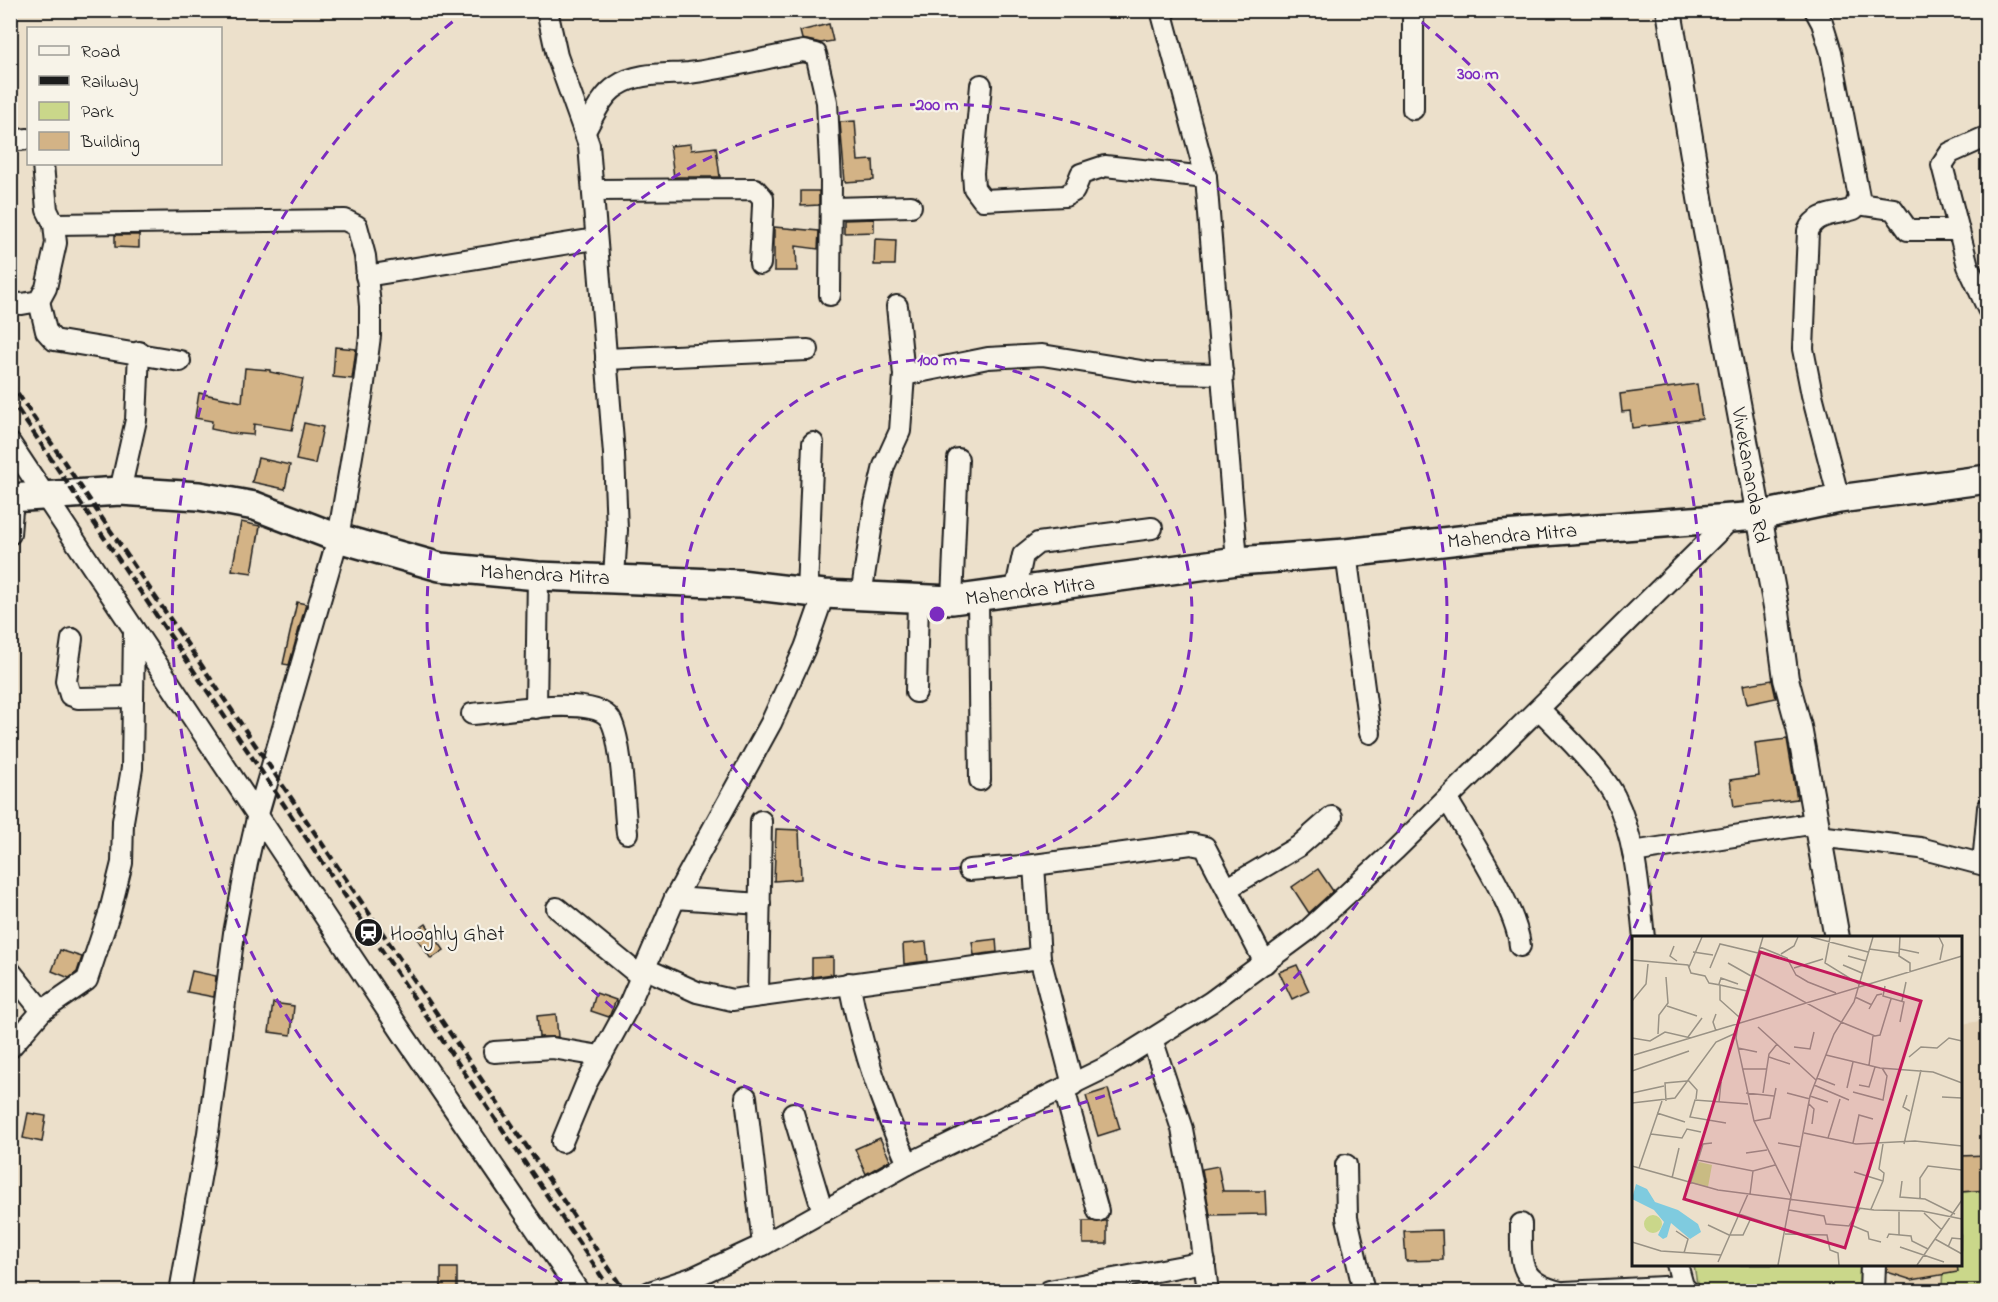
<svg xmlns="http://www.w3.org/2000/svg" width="1998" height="1302" viewBox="0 0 1998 1302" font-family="'Indie Flower',sans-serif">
  <rect width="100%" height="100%" fill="#ece0cb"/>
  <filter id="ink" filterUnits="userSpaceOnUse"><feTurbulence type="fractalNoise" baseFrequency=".0167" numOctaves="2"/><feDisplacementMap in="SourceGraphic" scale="12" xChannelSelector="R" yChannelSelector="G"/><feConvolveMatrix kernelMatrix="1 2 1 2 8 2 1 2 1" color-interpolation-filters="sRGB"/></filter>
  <g filter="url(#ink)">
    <!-- built -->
    <path fill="#e4d2b6" d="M1987,1020V1291H1948L1924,1286L1891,1289L1890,1265L1960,1264L1961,1024Z"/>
    <!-- green -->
    <g fill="#cad78a" stroke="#737a53" stroke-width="1.5">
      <path d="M1984,1190L1987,1191V1291L1942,1289L1943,1265L1960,1264L1961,1192Z"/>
      <path d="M1694,1265H1866L1869,1290L1704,1291L1697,1284Z"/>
    </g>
    <!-- building -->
    <g fill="#d3b386" stroke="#1c1c1c" stroke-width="1.5">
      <path d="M829,24L833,41L821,43L802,39L800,31Z"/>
      <path d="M855,121L858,161L873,160L874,180L845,182L840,122Z"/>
      <path d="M690,144L691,150L716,147L720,177H674L670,146Z"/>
      <path d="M801,191H819V205L801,206Z"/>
      <path d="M874,219V232L844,233V220Z"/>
      <path d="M774,227L819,231L818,249L796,246L797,271H774Z"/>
      <path d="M115,235H139V248L115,247Z"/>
      <path d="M875,239L896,240L895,265H874Z"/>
      <path d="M335,347L356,349L352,379L333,377Z"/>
      <path d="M245,368L270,370V372L303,379L292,430L254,424L253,435L230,433L211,429L212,421L195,418L199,393L242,402Z"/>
      <path d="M1697,384L1702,419L1632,428L1630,411L1622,412L1620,394Z"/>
      <path d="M304,423L323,427L315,464L296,460Z"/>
      <path d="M258,458L290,465L285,489L252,482Z"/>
      <path d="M241,522L260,526L252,573L232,570Z"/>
      <path d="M297,602L306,604L289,665L283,664Z"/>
      <path d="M1772,680L1776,698L1747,704L1743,685Z"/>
      <path d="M1787,739L1797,799L1734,807L1730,780L1759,776L1755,743Z"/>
      <path d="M776,829L799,830L801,879L774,881Z"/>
      <path d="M1318,869L1333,891L1309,913L1292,887Z"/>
      <path d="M426,924L444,950L431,959L413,933Z"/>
      <path d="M996,939L997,952L974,955L972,942Z"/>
      <path d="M926,942L928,961L904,964L903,944Z"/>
      <path d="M60,950L82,957L77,972L69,978L52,971Z"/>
      <path d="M833,957V974L812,977V958Z"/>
      <path d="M1297,965L1309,991L1292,999L1279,972Z"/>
      <path d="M192,971L216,976L214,997L187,992Z"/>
      <path d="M596,993L616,1000L609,1017L591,1011Z"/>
      <path d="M273,1003L294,1006L291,1035L269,1032Z"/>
      <path d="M556,1014L558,1037H539L537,1016Z"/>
      <path d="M1108,1089L1120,1129L1098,1136L1086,1096Z"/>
      <path d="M28,1113L46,1116L42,1142L23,1138Z"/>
      <path d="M880,1138L890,1160L866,1174L855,1149Z"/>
      <path d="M1988,1155V1190L1960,1192V1156Z"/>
      <path d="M1218,1166L1223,1191H1265L1266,1214L1210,1215L1202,1169Z"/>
      <rect x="1083" y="1221" width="24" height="23"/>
      <path d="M1442,1230L1443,1260L1406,1261L1404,1231Z"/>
      <path d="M1887,1264H1957L1958,1272L1912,1280L1887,1272Z"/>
      <rect x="441" y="1268" width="16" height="24"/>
    </g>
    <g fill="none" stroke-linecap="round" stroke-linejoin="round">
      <defs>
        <g id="minor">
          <path d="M547,10L557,56L589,145L614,454L617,530L614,577"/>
          <path d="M1161,10L1206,177L1237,561"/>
          <path d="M1815,10L1822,23L1831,52L1859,197L1854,209C1837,215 1816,212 1808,231L1803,349L1812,395L1839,499"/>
          <path d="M981,85L973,173L974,188L983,200L1065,196L1074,191L1081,174L1105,166L1206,177"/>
          <path d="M1413,109V10"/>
          <path d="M585,131C593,117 602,95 617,86C637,72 666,75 689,73C727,68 765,58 803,51L816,54L827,102L831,182L830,295"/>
          <path d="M1988,136L1950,153L1942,165L1968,266L1988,309"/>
          <path d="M10,141L28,139"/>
          <path d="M593,190L755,189L763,198V205L760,264"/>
          <path d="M1858,204L1893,209L1908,230H1958"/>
          <path d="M833,208L911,206"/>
          <path d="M54,224L345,220L357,226L365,256L370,306V336L363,391L338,538L258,814L247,863L234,933L208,1133L180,1292"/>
          <path d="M366,276L595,239"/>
          <path d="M39,301L46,331L54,340L180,361"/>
          <path d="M10,303L22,304L39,301L46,288L56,243L54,224L47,210L43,164"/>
          <path d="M606,359L808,350"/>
          <path d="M904,375L988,358L1042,355L1154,373L1223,374"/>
          <path d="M10,443L403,1034L579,1292"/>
          <path d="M120,491L136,420L139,352"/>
          <path d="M10,534L13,498"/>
          <path d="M1346,553L1370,733"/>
          <path d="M807,592L813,443"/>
          <path d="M1015,593L1023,555L1038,543L1152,528"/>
          <path d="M861,596L875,504L884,466L900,431L904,375L897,306"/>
          <path d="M978,598L980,780"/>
          <path d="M952,600L958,459"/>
          <path d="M72,639L66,681L70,695L78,698L132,697"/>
          <path d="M916,692L918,598"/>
          <path d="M536,708L538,576"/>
          <path d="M1539,709C1559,729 1604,773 1615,797C1636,840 1639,891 1644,938"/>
          <path d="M472,714C500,712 594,694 610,719C622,738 624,807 627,833"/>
          <path d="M1447,799C1467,833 1517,908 1520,946"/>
          <path d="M1818,836L1920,848L1988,866"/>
          <path d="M1633,852L1816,823"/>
          <path d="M1983,864L1988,808"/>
          <path d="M1034,865L1040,958L1073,1085"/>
          <path d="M969,870L1034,865L1191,844L1205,847L1265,963"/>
          <path d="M1228,888L1299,846L1332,817"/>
          <path d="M675,898L760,904"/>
          <path d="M557,908L640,976"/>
          <path d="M644,968L697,992L732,1000L1040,958"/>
          <path d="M10,971L42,1011"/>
          <path d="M849,983C862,1049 881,1103 908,1164"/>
          <path d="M758,996L761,821"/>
          <path d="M1152,1039L1182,1129L1199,1219L1208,1292"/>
          <path d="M10,1048L42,1011L87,980L110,911L122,863L123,821L132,768L134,630"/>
          <path d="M494,1052L552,1048L600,1056"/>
          <path d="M1064,1089L1098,1211"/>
          <path d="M746,1097L763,1245"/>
          <path d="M793,1113L823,1212"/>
          <path d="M562,1142L586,1084L627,1009L675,898L771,723L805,648L824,594"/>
          <path d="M1346,1165L1347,1218L1364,1292"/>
          <path d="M1521,1224C1521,1262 1517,1281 1560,1292"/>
          <path d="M1677,1264L1683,1286L1689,1292"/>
          <path d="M1049,1291L1205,1262"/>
          <path d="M650,1292L692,1278L763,1245L908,1164L1109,1066L1211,1002L1307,931L1395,850L1732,518"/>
          <path d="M1565,1292L1683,1286"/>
        </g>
        <g id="tertiary">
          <path d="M1669,10L1702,210L1777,612L1786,679L1799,727L1837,938"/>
          <path d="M1872,1292L1873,1264"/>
        </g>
        <path id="secondary" d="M10,498L120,491L199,496L255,506L338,538L440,567L538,576L740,584L824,594L952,600L1237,561L1346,553L1503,535L1758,516L1839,499L1988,479"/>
      </defs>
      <!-- minor casing -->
      <use href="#minor" stroke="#1c1c1c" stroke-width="24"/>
      <!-- tertiary casing -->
      <use href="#tertiary" stroke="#1c1c1c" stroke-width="28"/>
      <!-- secondary casing -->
      <use href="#secondary" stroke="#1c1c1c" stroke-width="32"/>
      <!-- minor -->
      <use href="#minor" stroke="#f7f3e8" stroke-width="20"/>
      <!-- tertiary -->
      <use href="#tertiary" stroke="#f7f3e8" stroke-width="24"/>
      <!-- secondary -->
      <use href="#secondary" stroke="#f7f3e8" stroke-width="27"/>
      <!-- rail -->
      <g stroke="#1c1c1c" stroke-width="4.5" stroke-dasharray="9 4.5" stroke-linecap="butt">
        <path d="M10,382L625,1292"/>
        <path d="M10,398L612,1292"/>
      </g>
    </g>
  </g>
  <!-- distance rings -->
  <g fill="none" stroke="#7b2cbf" stroke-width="3" stroke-dasharray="10 8">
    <circle cx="937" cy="614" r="255"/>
    <circle cx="937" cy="614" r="510"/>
    <path d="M578 1289A765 765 0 0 1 466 11M1408 11A765 765 0 0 1 1296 1289"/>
  </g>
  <!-- icons -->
  <defs>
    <symbol id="station-disc" viewBox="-11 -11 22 22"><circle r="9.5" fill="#1c1c1c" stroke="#f7f3e8"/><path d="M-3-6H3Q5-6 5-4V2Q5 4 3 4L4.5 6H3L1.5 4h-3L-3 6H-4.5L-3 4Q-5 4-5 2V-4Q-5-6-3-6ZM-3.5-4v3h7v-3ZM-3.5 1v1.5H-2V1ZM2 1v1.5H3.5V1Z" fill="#fff"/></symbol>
  </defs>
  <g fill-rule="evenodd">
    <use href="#station-disc" x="352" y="916" width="33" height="33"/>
  </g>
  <g text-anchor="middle" stroke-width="4.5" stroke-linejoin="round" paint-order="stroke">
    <!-- street labels -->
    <g font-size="21" fill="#1c1c1c" stroke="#f7f3e8">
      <text transform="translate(1751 475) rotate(80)" y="7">Vivekananda Rd</text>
      <text transform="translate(1512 535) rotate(-5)" y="7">Mahendra Mitra</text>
      <text transform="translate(545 574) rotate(3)" y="7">Mahendra Mitra</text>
      <text transform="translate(1030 590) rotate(-7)" y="7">Mahendra Mitra</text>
    </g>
    <!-- poi labels -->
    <g font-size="21" fill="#1c1c1c" stroke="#f7f3e8" text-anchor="start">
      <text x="390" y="940">Hooghly Ghat</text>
    </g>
  </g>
  <!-- overview -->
  <g transform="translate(1632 936)">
    <rect width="330" height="330" fill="#ece0cb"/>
    <path d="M67,226L80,229L76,251L58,247ZM12 288a9 9 0 1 1 18 0a9 9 0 1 1-18 0Z" fill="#cad78a"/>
    <path d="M4,248L15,253L23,266L46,274L66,288L69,296L58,303L39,287L35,301L31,303L26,299L32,286L22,274L0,263Z" fill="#7fcbdf"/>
    <path fill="none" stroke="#999285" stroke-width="1.5" d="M131,1L107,81L104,102L122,185L159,260M179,1L236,16M198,1L193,27L227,48M268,1L267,20L278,27V36M307,1L311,9L308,24M42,10L38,20L45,25M128,11L155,22L164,39L176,46L204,57M237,13L267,17M268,13L287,17M61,16L81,19M149,18L162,10L166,1M216,20L234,25M0,24L56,29L59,37L73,40L77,47L88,49V64L107,81M96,27L119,40M211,29L230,37M57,31L70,1M78,32L88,8L126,17M162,32L191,23M120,37L209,86L243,100L248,99L259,63M87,48L89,42L106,48M88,49L115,55M253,50L251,60L272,66L268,86M223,61L240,69M0,65L14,48L16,28M270,65L274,46M35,70L65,80M237,73L245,59L250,58M126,91L184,144M84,95L81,86L84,78M26,98L27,79L36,67L34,41M56,101L70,82M0,102L18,105L33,96L59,102M162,111L178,113L182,96M106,112L125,116M2,119L330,20M194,119L248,132L301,136L330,147M137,121L158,128M277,121L289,111L305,112L317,102L330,105M237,129L241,100M110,133H135M0,135L57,115M185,142L203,149M56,144L65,154L64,163M182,149L217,164M227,149L237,151L243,131M215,152L221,126M221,156L251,164L255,140L250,132M0,157L32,150M114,157L142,160M131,157L137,118L145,108M155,157L178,163M275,159L271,171L278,175M178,160L196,166M310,161L330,162M34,165L33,147L55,145M87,166L89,146M0,167L43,162L84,106L104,97M177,168L182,173L180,188M25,177L53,186M122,185L138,182L144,152M94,187L58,181L63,164L116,168M172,197L224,208L283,205L330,210M19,198L50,202L55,193L69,196M196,202L208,163M146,207L169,211M221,207L227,179L241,183M272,208L289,134M114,217L135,214M66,224L71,208L80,207M0,230L86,254L242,274L290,275L330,283M7,232L30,165M222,236L251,245M40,242L47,212M270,245L268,261L293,263L323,278M58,248L66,224L121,235L143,229M118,258L121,235M288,262V242L296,230L330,234M239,273L251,245L252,237L247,233L251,208M157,274L192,280L194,288L217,290L228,272M267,274V299M292,277L310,294M107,278L131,286M76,289L97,299H111L119,282M219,289L236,296L237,303L249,306M44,295L56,303L52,317M153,298L195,299L198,314L206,317L207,329M255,302L257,298L279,300L280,305L296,313M303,303L330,318M0,306L29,315L89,319M268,311L312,326M316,311L320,302L330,303M86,326L116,258M146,329L178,160L202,98L222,66L241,1M285,329L330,264"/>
    <path fill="#c2185b" fill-opacity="0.15" stroke="#c2185b" stroke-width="3" d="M128,16L289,65L213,312L52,263Z"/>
    <rect width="330" height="330" fill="none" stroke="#1c1c1c" stroke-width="3"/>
  </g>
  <circle cx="937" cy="614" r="9" fill="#7b2cbf" stroke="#f7f3e8" stroke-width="3"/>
  <g font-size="18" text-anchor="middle" font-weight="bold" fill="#7b2cbf" stroke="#f7f3e8" stroke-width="4.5" stroke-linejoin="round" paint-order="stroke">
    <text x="1478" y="79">300 m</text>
    <text x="937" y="110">200 m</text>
    <text x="937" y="365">100 m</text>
  </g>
  <!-- margin -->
  <rect width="1998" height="1302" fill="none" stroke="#f7f3e8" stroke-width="36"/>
  <rect x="18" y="18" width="1962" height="1266" fill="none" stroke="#1c1c1c" stroke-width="2" filter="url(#ink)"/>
  <!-- legend -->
  <rect x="27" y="27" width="195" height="138" fill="#f7f3e8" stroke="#9f9d96" stroke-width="1.5"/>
  <rect x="39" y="46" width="30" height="9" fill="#f7f3e8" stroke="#9f9d96" stroke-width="1.5"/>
  <text x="81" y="57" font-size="18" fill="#1c1c1c">Road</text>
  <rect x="39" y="76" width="30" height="9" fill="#1c1c1c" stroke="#9f9d96" stroke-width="1.5"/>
  <text x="81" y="87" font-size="18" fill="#1c1c1c">Railway</text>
  <rect x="39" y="102" width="30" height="18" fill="#cad78a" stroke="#9f9d96" stroke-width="1.5"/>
  <text x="81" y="117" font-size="18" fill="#1c1c1c">Park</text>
  <rect x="39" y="132" width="30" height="18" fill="#d3b386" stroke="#9f9d96" stroke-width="1.5"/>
  <text x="81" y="147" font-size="18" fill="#1c1c1c">Building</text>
</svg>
